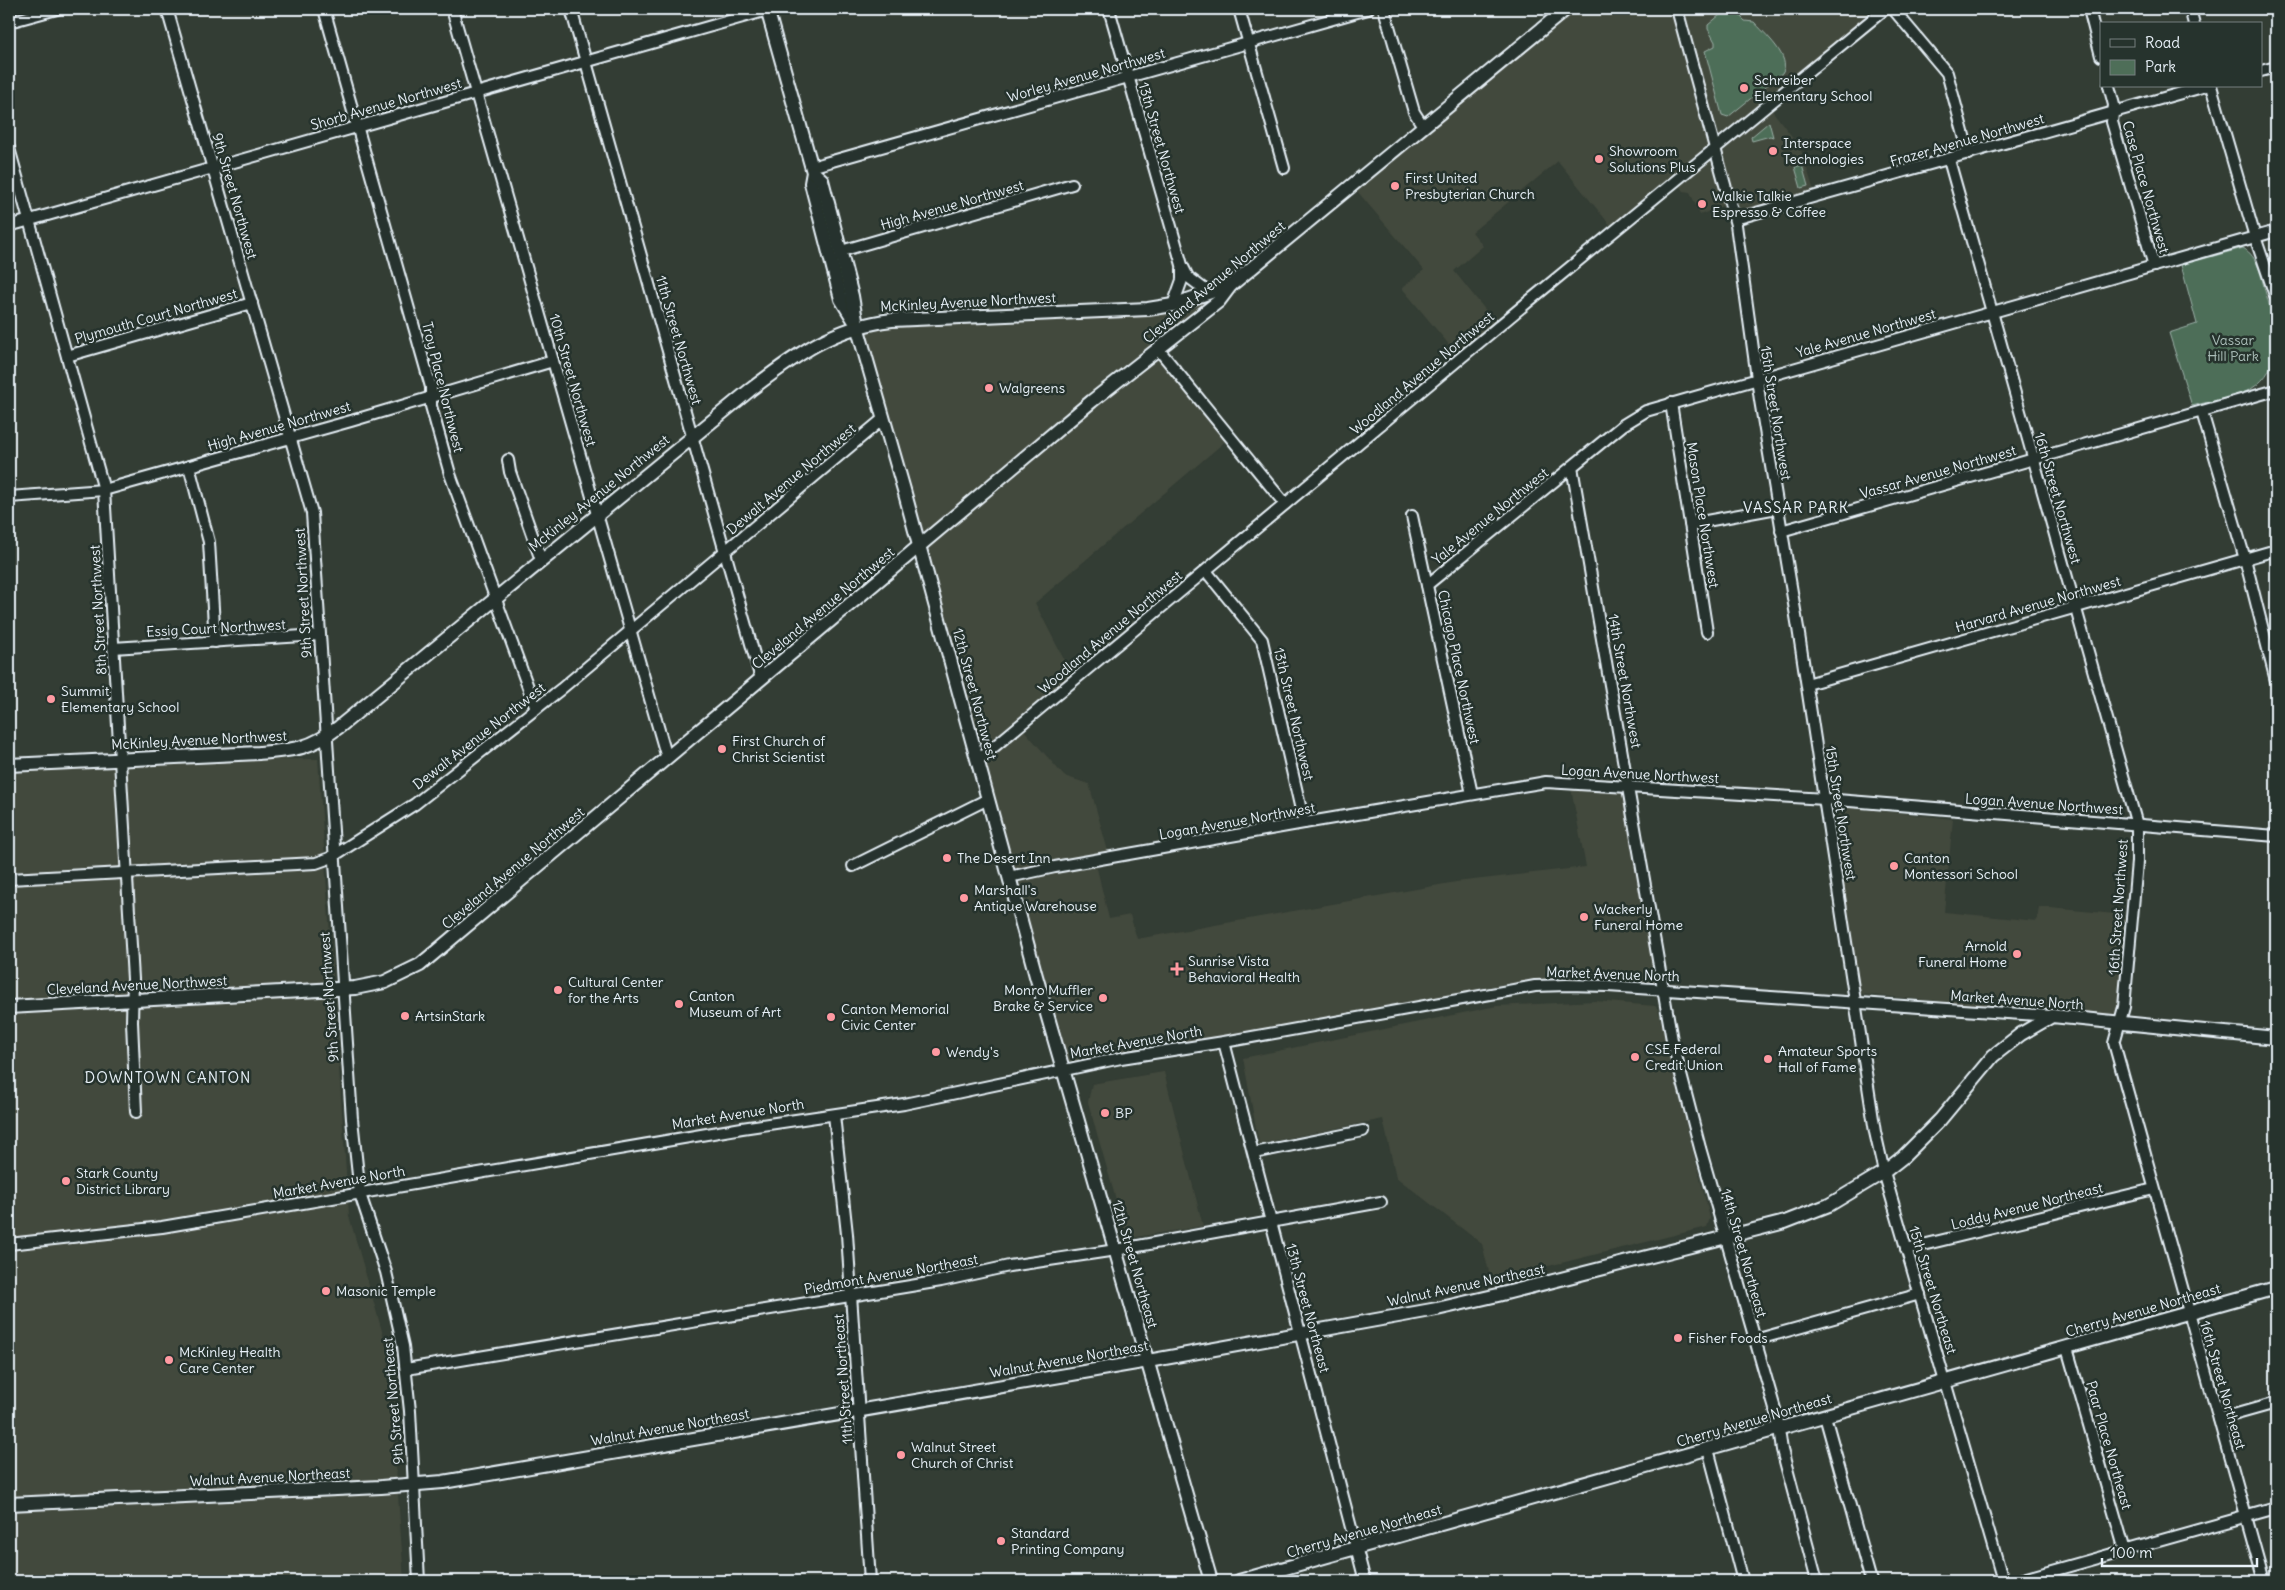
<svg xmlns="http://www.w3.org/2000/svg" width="2285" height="1590" viewBox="0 0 2285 1590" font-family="Delius,sans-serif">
  <rect width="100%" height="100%" fill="#333d34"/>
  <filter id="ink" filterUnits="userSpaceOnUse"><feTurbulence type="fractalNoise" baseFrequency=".02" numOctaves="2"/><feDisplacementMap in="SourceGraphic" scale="10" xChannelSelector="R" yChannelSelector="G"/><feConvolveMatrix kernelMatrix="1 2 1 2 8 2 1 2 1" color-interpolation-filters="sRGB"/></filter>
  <g filter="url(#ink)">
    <!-- built -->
    <g fill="#43493d">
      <path d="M1566,9H1885L1768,105L1800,147L1816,197L1735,219L1731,202L1700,215L1690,192L1684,191L1676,180L1615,231L1558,161L1472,232L1483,246L1454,271L1499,327L1461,359L1402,288L1424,270L1352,185Z"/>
      <path d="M1206,301L1202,308L1153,347L1228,439L1035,603L1077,685L1023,729L1064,776L1089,784L1108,851L1094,856L1109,919L1130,915L1137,939L1456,882L1586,867L1571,788L1623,791L1657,985L1550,980L1505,984L1348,1016L1066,1064L866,330L946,322L1152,315Z"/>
      <path d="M318,759L349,1216L388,1352L404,1581H9V762Z"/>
      <path d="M1829,805L1953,819L1944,912L2037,921L2039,907L2126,915L2120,1006L2116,1017L1860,994Z"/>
      <path d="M1595,1001L1655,1006L1658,1009L1710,1218L1707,1227L1491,1280L1482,1244L1396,1177L1383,1119L1259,1144L1243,1058L1497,1006Z"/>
      <path d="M1164,1072L1203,1226L1130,1238L1125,1231L1088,1102L1092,1084Z"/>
    </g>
    <!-- green -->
    <g fill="#4e6e58" stroke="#9bb0a8">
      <path d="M1727,9H1733L1745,21L1754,22C1764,33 1793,58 1782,73L1728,117L1722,115L1705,51L1715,46V42L1708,29V25Z"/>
      <path d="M1769,122L1773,137L1770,136L1752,141L1751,137Z"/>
      <path d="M1802,165L1808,186L1801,188L1795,167Z"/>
      <path d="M2243,248C2259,257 2261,277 2266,294C2277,328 2285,368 2251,389C2236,398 2209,401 2192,406L2169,333L2197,324L2181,265Z"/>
    </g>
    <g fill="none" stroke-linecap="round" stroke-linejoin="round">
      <defs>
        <g id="minor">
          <path d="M167,9L312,513L352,1119L360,1194L386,1272L403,1346L410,1411L419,1581"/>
          <path d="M324,9L431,387V406L450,474L536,709"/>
          <path d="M452,9L667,758"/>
          <path d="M571,9L761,679"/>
          <path d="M1109,9L1182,265L1188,277L1208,292"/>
          <path d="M1239,9L1284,168"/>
          <path d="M1384,9L1414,112L1423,126"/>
          <path d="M1677,9L1736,225L1760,400L1798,628L1875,1132L1884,1172L2003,1581"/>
          <path d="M1893,9L1947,73L1969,154"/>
          <path d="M2089,9L2101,56"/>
          <path d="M2190,9L2194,24"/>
          <path d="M9,22L57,9"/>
          <path d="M2261,71L2276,67"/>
          <path d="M2109,86L2114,105L2112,122L2154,266"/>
          <path d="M2211,86L2255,237L2276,298"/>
          <path d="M9,148L104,490L133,979L132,1022L136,1112"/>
          <path d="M1949,160L2137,825V862L2124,1007L2114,1043L2264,1581"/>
          <path d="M811,167L1368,9"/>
          <path d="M1735,219L2206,86"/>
          <path d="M9,226L771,9"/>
          <path d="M841,251L1072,184"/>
          <path d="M1173,305L1182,280V269"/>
          <path d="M1159,350L1285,504"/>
          <path d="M67,356L252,303"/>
          <path d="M1671,403L1707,632"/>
          <path d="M2202,412L2245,559L2276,681"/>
          <path d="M508,460L510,472L541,560"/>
          <path d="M189,466L209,542L215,642"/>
          <path d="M1572,467L1672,1040L1700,1148L1777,1416L1782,1450L1817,1581"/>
          <path d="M9,497L104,490L351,421L553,361"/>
          <path d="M1412,516L1472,794"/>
          <path d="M1690,524L1777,508"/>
          <path d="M1781,531L2276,390"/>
          <path d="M1206,571L1262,640L1304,823"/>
          <path d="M1427,585L1623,425L1646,411L2276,231"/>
          <path d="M113,648L319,635"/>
          <path d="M1807,684L2276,550"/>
          <path d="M977,761L1529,301L1885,9"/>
          <path d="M853,866L988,799"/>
          <path d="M1009,877L1055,867L1304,823L1546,782L1825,799L2276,836"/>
          <path d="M9,879L316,863L330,858L415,804L561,689L884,418"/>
          <path d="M1224,1042L1365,1581"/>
          <path d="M834,1115L847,1234L870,1581"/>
          <path d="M1254,1153L1363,1131"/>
          <path d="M9,1244L162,1227L742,1128L904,1104L1121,1058L1224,1042L1535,986L1567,985L1608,986L2052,1016"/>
          <path d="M1906,1249L2154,1189"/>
          <path d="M1755,1340L1920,1294"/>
          <path d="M2067,1348L2125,1551"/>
          <path d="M406,1369L941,1281L1009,1266L1116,1250L1381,1202"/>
          <path d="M1825,1416L1871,1581"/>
          <path d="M2219,1419L2276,1403"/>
          <path d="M1708,1449L1743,1581"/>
          <path d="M2016,1581L2276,1508"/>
        </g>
        <g id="major">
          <path d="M767,9L813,172L811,183L841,299L854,320"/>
          <path d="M813,172L822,180L852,296L857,326L904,490L1036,976L1211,1581"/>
          <path d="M9,765L259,753C295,750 310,749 339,727L750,390C796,355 833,327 892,320L1148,309L1173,305L1231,285"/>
          <path d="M9,1007L355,988L385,982L420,965L1092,401L1219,301L1231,285L1566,9"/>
          <path d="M9,1504L381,1487L443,1482L1148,1361L1437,1309L1498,1295L1785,1222L1829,1205L1884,1172L1903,1157L1940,1120L1993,1056L2021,1034L2052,1016L2276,1038"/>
          <path d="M1239,1581L2276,1288"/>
        </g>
      </defs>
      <!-- minor casing -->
      <use href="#minor" stroke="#e8f1f8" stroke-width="14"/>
      <!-- major casing -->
      <use href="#major" stroke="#e8f1f8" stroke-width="16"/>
      <!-- minor -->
      <use href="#minor" stroke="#26332d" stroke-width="10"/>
      <!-- major -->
      <use href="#major" stroke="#26332d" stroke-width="12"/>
    </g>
  </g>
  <!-- markers -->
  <g fill="#ff9aa2" stroke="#26332d" stroke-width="2">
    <circle cx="1744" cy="88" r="5"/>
    <circle cx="1773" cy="151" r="5"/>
    <circle cx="1599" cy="159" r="5"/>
    <circle cx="1395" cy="186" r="5"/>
    <circle cx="1702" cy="204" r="5"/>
    <circle cx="989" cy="388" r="5"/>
    <circle cx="51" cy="699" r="5"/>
    <circle cx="722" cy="749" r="5"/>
    <circle cx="947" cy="858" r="5"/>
    <circle cx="1894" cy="866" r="5"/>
    <circle cx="964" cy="898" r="5"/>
    <circle cx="1584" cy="917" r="5"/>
    <circle cx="2017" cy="954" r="5"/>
    <path d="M1174.5 961.5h5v5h5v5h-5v5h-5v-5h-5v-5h5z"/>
    <circle cx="558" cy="990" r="5"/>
    <circle cx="1103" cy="998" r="5"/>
    <circle cx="679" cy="1004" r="5"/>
    <circle cx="405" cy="1016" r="5"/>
    <circle cx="831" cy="1017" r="5"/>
    <circle cx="936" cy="1052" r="5"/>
    <circle cx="1635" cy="1057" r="5"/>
    <circle cx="1768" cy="1059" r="5"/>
    <circle cx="1105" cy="1113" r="5"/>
    <circle cx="66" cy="1181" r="5"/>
    <circle cx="326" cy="1291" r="5"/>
    <circle cx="1678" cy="1338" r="5"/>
    <circle cx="169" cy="1360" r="5"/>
    <circle cx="901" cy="1455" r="5"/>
    <circle cx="1001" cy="1541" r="5"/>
  </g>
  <g text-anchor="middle" stroke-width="5" stroke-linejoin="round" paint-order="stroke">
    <!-- street labels -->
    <g font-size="14" fill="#e8f1f8" stroke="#26332d">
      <text transform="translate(1086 75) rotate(-16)" y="5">Worley Avenue Northwest</text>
      <text transform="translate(386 104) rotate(-16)" y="5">Shorb Avenue Northwest</text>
      <text transform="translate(1967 140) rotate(-16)" y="5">Frazer Avenue Northwest</text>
      <text transform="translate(1162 148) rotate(74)" y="5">13th Street Northwest</text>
      <text transform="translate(2146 187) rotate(74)" y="5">Case Place Northwest</text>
      <text transform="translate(235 196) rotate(74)" y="5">9th Street Northwest</text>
      <text transform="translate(952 205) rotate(-16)" y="5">High Avenue Northwest</text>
      <text transform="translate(1214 282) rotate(-40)" y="5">Cleveland Avenue Northwest</text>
      <text transform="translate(968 302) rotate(-3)" y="5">McKinley Avenue Northwest</text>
      <text transform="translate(156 316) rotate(-16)" y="5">Plymouth Court Northwest</text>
      <text transform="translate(1866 333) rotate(-16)" y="5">Yale Avenue Northwest</text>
      <text transform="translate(679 340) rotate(74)" y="5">11th Street Northwest</text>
      <text transform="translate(1422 373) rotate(-40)" y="5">Woodland Avenue Northwest</text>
      <text transform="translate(573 380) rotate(74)" y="5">10th Street Northwest</text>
      <text transform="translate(443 387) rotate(76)" y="5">Troy Place Northwest</text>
      <text transform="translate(1776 413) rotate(81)" y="5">15th Street Northwest</text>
      <text transform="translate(279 426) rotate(-16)" y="5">High Avenue Northwest</text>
      <text transform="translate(1938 472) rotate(-16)" y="5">Vassar Avenue Northwest</text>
      <text transform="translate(791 479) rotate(-40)" y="5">Dewalt Avenue Northwest</text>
      <text transform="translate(599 493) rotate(-39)" y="5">McKinley Avenue Northwest</text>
      <text transform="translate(2058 498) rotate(74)" y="5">16th Street Northwest</text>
      <text transform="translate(1703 515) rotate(81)" y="5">Mason Place Northwest</text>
      <text transform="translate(1490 516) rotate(-39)" y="5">Yale Avenue Northwest</text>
      <text transform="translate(303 593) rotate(-93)" y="5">9th Street Northwest</text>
      <text transform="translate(2038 604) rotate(-16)" y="5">Harvard Avenue Northwest</text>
      <text transform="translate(823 608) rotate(-40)" y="5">Cleveland Avenue Northwest</text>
      <text transform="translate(98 610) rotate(-93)" y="5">8th Street Northwest</text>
      <text transform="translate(216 628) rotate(-3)" y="5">Essig Court Northwest</text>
      <text transform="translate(1110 632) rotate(-40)" y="5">Woodland Avenue Northwest</text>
      <text transform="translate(1459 667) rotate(78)" y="5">Chicago Place Northwest</text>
      <text transform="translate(1625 681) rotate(80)" y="5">14th Street Northwest</text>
      <text transform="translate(975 694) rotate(75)" y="5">12th Street Northwest</text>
      <text transform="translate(1294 714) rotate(77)" y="5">13th Street Northwest</text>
      <text transform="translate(479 736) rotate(-38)" y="5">Dewalt Avenue Northwest</text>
      <text transform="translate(199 740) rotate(-3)" y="5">McKinley Avenue Northwest</text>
      <text transform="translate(1640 774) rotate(3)" y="5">Logan Avenue Northwest</text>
      <text transform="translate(2044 804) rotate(4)" y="5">Logan Avenue Northwest</text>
      <text transform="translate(1841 813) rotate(81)" y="5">15th Street Northwest</text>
      <text transform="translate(1237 821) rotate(-10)" y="5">Logan Avenue Northwest</text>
      <text transform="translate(513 868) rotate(-40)" y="5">Cleveland Avenue Northwest</text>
      <text transform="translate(2118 907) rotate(-86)" y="5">16th Street Northwest</text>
      <text transform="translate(1613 974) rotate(2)" y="5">Market Avenue North</text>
      <text transform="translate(137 985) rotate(-3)" y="5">Cleveland Avenue Northwest</text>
      <text transform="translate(329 997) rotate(-94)" y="5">9th Street Northwest</text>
      <text transform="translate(2017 1000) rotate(4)" y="5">Market Avenue North</text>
      <text transform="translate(1136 1042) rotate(-10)" y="5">Market Avenue North</text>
      <text transform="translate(738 1114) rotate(-9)" y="5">Market Avenue North</text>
      <text transform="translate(339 1182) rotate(-10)" y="5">Market Avenue North</text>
      <text transform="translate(2027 1206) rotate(-14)" y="5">Loddy Avenue Northeast</text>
      <text transform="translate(1744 1253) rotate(74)" y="5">14th Street Northeast</text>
      <text transform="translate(1135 1264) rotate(74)" y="5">12th Street Northeast</text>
      <text transform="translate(891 1274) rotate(-10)" y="5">Piedmont Avenue Northeast</text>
      <text transform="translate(1466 1285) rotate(-12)" y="5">Walnut Avenue Northeast</text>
      <text transform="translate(1933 1290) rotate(73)" y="5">15th Street Northeast</text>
      <text transform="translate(1308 1308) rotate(75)" y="5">13th Street Northeast</text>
      <text transform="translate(2143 1310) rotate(-16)" y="5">Cherry Avenue Northeast</text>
      <text transform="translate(1069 1359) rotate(-10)" y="5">Walnut Avenue Northeast</text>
      <text transform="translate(843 1379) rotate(-94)" y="5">11th Street Northeast</text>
      <text transform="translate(2223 1385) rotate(74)" y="5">16th Street Northeast</text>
      <text transform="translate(393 1401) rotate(-95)" y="5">9th Street Northeast</text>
      <text transform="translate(1754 1420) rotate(-16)" y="5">Cherry Avenue Northeast</text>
      <text transform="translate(670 1427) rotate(-10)" y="5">Walnut Avenue Northeast</text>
      <text transform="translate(2109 1445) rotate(74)" y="5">Paar Place Northeast</text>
      <text transform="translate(270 1477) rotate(-3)" y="5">Walnut Avenue Northeast</text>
      <text transform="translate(1364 1531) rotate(-16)" y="5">Cherry Avenue Northeast</text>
    </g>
    <!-- poi labels -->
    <g font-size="14" fill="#e8f1f8" stroke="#26332d" text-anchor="start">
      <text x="1754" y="85">Schreiber<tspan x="1754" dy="16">Elementary School</tspan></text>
      <text x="1783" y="148">Interspace<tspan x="1783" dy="16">Technologies</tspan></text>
      <text x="1609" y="156">Showroom<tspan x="1609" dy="16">Solutions Plus</tspan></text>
      <text x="1405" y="183">First United<tspan x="1405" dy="16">Presbyterian Church</tspan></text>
      <text x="1712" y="201">Walkie Talkie<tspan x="1712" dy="16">Espresso &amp; Coffee</tspan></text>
      <text x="999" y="393">Walgreens</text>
      <text x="61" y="696">Summit<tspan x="61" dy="16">Elementary School</tspan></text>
      <text x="732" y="746">First Church of<tspan x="732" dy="16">Christ Scientist</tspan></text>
      <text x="957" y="863">The Desert Inn</text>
      <text x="1904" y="863">Canton<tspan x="1904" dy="16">Montessori School</tspan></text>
      <text x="974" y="895">Marshall's<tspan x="974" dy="16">Antique Warehouse</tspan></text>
      <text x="1594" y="914">Wackerly<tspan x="1594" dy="16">Funeral Home</tspan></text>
      <text x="2007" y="951" text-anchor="end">Arnold<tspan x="2007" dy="16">Funeral Home</tspan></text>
      <text x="1188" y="966">Sunrise Vista<tspan x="1188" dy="16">Behavioral Health</tspan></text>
      <text x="568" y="987">Cultural Center<tspan x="568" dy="16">for the Arts</tspan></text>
      <text x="1093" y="995" text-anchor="end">Monro Muffler<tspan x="1093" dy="16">Brake &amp; Service</tspan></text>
      <text x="689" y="1001">Canton<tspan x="689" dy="16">Museum of Art</tspan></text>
      <text x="841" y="1014">Canton Memorial<tspan x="841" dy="16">Civic Center</tspan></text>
      <text x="415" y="1021">ArtsinStark</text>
      <text x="1645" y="1054">CSE Federal<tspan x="1645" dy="16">Credit Union</tspan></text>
      <text x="1778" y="1056">Amateur Sports<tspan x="1778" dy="16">Hall of Fame</tspan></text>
      <text x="946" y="1057">Wendy's</text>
      <text x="1115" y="1118">BP</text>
      <text x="76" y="1178">Stark County<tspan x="76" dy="16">District Library</tspan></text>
      <text x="336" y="1296">Masonic Temple</text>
      <text x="1688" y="1343">Fisher Foods</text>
      <text x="179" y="1357">McKinley Health<tspan x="179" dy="16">Care Center</tspan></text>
      <text x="911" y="1452">Walnut Street<tspan x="911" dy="16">Church of Christ</tspan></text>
      <text x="1011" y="1538">Standard<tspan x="1011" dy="16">Printing Company</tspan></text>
    </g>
    <!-- park labels -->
    <g font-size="14" fill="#aabdb8" stroke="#26332d">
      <text x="2233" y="345">Vassar<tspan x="2233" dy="16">Hill Park</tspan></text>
    </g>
    <!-- neighbourhood labels -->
    <g font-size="15" letter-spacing="1" fill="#e8f1f8" stroke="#26332d">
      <text x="1796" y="513">VASSAR PARK</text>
      <text x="168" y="1083">DOWNTOWN CANTON</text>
    </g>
  </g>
  <!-- margin -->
  <rect width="2285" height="1590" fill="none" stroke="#26332d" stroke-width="30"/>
  <rect x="15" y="15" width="2255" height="1560" fill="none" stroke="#e8f1f8" stroke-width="2" filter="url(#ink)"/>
  <!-- legend -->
  <rect x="2100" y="22" width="162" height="65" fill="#26332d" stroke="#747f7e"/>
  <rect x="2110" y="39" width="25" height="8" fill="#26332d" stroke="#747f7e"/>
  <text x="2145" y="48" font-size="15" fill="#e8f1f8">Road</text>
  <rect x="2110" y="60" width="25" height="15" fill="#4e6e58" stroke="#747f7e"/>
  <text x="2145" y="72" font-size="15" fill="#e8f1f8">Park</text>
  <!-- scale -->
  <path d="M2102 1558v8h155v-8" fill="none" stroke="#e8f1f8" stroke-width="2.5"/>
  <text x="2110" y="1558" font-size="15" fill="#e8f1f8" stroke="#26332d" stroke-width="4" paint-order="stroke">100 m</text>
</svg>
